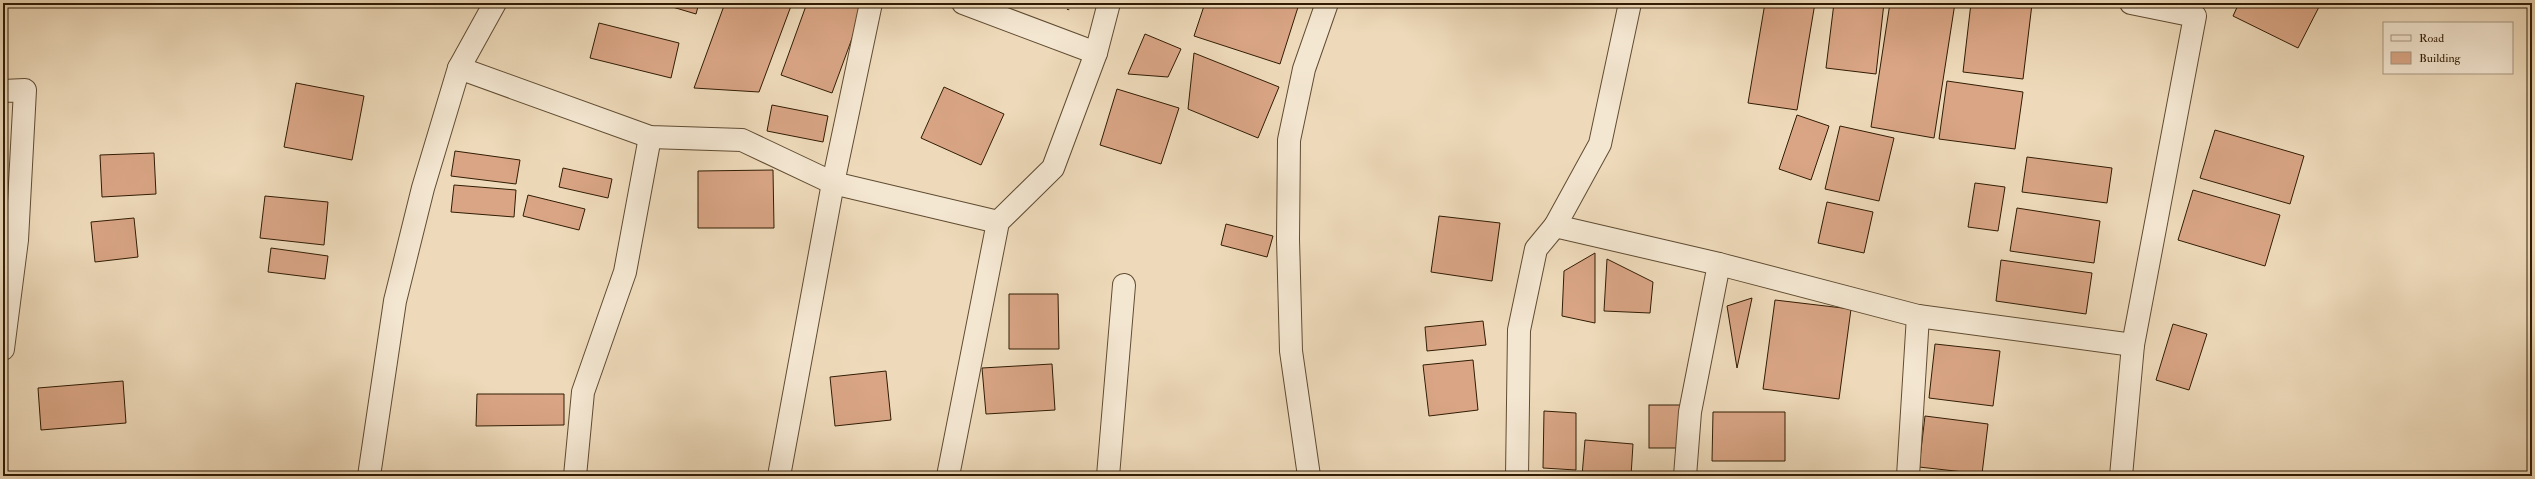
<svg xmlns="http://www.w3.org/2000/svg" width="2535" height="479" viewBox="0 0 2535 479" font-family="'IM FELL Double Pica',serif">
  <rect width="100%" height="100%" fill="#eedaba"/>
  <filter id="stains"><feTurbulence type="fractalNoise" baseFrequency=".005" numOctaves="4"/><feColorMatrix values="0 0 0 0 .2 0 0 0 0 .09 0 0 0 0 .02 0 0 0 .5 -.17"/></filter>
  <radialGradient id="worn" r=".72"><stop offset=".6" stop-color="#630" stop-opacity="0"/><stop offset="1" stop-color="#630" stop-opacity=".3"/></radialGradient>
  <!-- building -->
  <g fill="#d9a585" stroke="#311c04">
    <path d="M659,3H699L696,14Z"/>
    <path d="M725,3H783L791,6L759,92L694,88Z"/>
    <path d="M807,3H865L832,93L781,75Z"/>
    <path d="M1205,3L1299,4L1280,64L1194,36Z"/>
    <path d="M1765,3H1815L1797,110L1748,103Z"/>
    <path d="M1834,3H1884L1876,74L1826,68Z"/>
    <path d="M1890,3H1955L1934,138L1871,127Z"/>
    <path d="M1971,3L2032,4L2023,79L1963,72Z"/>
    <path d="M2239,3H2321L2298,48L2233,16Z"/>
    <path d="M599,23L679,43L671,78L590,58Z"/>
    <path d="M1145,34L1181,49L1168,77L1128,74Z"/>
    <path d="M1194,53L1279,87L1258,138L1188,109Z"/>
    <path d="M1947,81L2023,92L2015,149L1939,139Z"/>
    <path d="M296,83L364,96L352,160L284,147Z"/>
    <path d="M944,87L1004,114L981,165L921,138Z"/>
    <path d="M1117,89L1179,108L1161,164L1100,145Z"/>
    <path d="M772,105L828,116L823,142L767,131Z"/>
    <path d="M1797,115L1829,126L1811,180L1779,169Z"/>
    <path d="M1840,126L1894,138L1879,201L1825,189Z"/>
    <path d="M2215,130L2304,156L2290,204L2200,178Z"/>
    <path d="M455,151L520,160L516,184L451,176Z"/>
    <path d="M154,153L156,194L102,197L100,155Z"/>
    <path d="M2027,157L2112,168L2107,203L2022,192Z"/>
    <rect x="3" y="166" width="2" height="57"/>
    <path d="M563,168L612,179L608,198L559,187Z"/>
    <path d="M773,170L774,228H698V171Z"/>
    <path d="M1975,183L2005,187L1998,231L1968,227Z"/>
    <path d="M454,185L516,190L514,217L451,212Z"/>
    <path d="M2193,190L2280,215L2265,266L2178,240Z"/>
    <path d="M528,195L585,209L579,230L523,216Z"/>
    <path d="M265,196L328,202L324,245L260,238Z"/>
    <path d="M1827,202L1873,212L1864,253L1818,243Z"/>
    <path d="M2017,208L2100,221L2094,263L2010,251Z"/>
    <path d="M1439,216L1500,223L1492,281L1431,272Z"/>
    <path d="M134,218L138,257L95,262L91,222Z"/>
    <path d="M1226,224L1273,236L1267,257L1221,245Z"/>
    <path d="M271,248L328,256L325,279L268,272Z"/>
    <path d="M1595,253V323L1562,316L1564,271Z"/>
    <path d="M1607,259L1653,282L1650,313L1604,311Z"/>
    <path d="M2001,260L2092,273L2086,314L1996,301Z"/>
    <path d="M1009,294H1058L1059,349H1009Z"/>
    <path d="M1752,298L1737,368L1727,306Z"/>
    <path d="M1775,300L1851,309L1839,399L1763,389Z"/>
    <path d="M1483,321L1486,345L1427,351L1425,327Z"/>
    <path d="M2173,324L2207,334L2189,390L2156,380Z"/>
    <path d="M1935,344L2000,351L1993,406L1929,398Z"/>
    <path d="M1473,360L1478,410L1429,416L1423,365Z"/>
    <path d="M1052,364L1055,410L986,414L982,368Z"/>
    <path d="M886,371L891,420L835,426L830,377Z"/>
    <path d="M123,381L126,423L41,430L38,388Z"/>
    <path d="M477,394H564V425L476,426Z"/>
    <rect x="1649" y="405" width="35" height="43"/>
    <path d="M1544,411L1576,413V470L1543,468Z"/>
    <path d="M1713,412H1785V461H1712Z"/>
    <path d="M1925,416L1988,424L1982,474L1919,467Z"/>
    <path d="M1585,440L1633,444L1631,476H1582Z"/>
  </g>
  <g fill="none" stroke-linecap="round" stroke-linejoin="round">
    <defs>
      <g id="street">
        <path d="M963,3L1096,53"/>
        <path d="M1630,3L1600,144L1555,226L1719,264L1918,316L2133,345"/>
        <path d="M459,68L650,137L742,140L833,183L998,222"/>
        <path d="M3,91L25,90L17,240L3,349"/>
        <path d="M369,476L395,301L423,188L459,68L495,3"/>
        <path d="M575,476L583,392L625,272L650,137"/>
        <path d="M779,476L833,183L871,3"/>
        <path d="M948,476L998,222L1053,168L1096,53L1109,3"/>
        <path d="M1108,476L1124,285"/>
        <path d="M1309,476L1291,351L1288,239L1289,140L1304,69L1327,3"/>
        <path d="M1517,476L1519,330L1536,249L1555,226"/>
        <path d="M1685,476L1690,412L1719,264"/>
        <path d="M1908,476L1918,316"/>
        <path d="M2121,476L2133,345L2195,16L2131,3"/>
      </g>
    </defs>
    <!-- street casing -->
    <use href="#street" stroke="#604c32" stroke-width="24"/>
    <!-- path -->
    <path stroke="#311c04" stroke-width="2.5" stroke-dasharray="1 2" stroke-linecap="butt" d="M1068,10L1070,3"/>
    <!-- street -->
    <use href="#street" stroke="#f4e7d2" stroke-width="22"/>
  </g>
  <!-- margin -->
  <rect width="2535" height="479" fill="none" stroke="#eedaba" stroke-width="16"/>
  <rect x="4" y="4" width="2527" height="471" fill="none" stroke="#311c04" stroke-width="2"/>
  <rect x="8" y="8" width="2519" height="463" fill="none" stroke="#311c04"/>
  <!-- legend -->
  <rect x="2383" y="22" width="130" height="52" fill="#f4e7d2" stroke="#a69680"/>
  <rect x="2391" y="35" width="20" height="6" fill="#f4e7d2" stroke="#a69680"/>
  <text x="2419" y="42" font-size="12" fill="#311c04">Road</text>
  <rect x="2391" y="52" width="20" height="12" fill="#d9a585" stroke="#a69680"/>
  <text x="2419" y="62" font-size="12" fill="#311c04">Building</text>
  <rect width="100%" height="100%" filter="url(#stains)"/>
  <rect width="100%" height="100%" fill="url(#worn)"/>
</svg>
